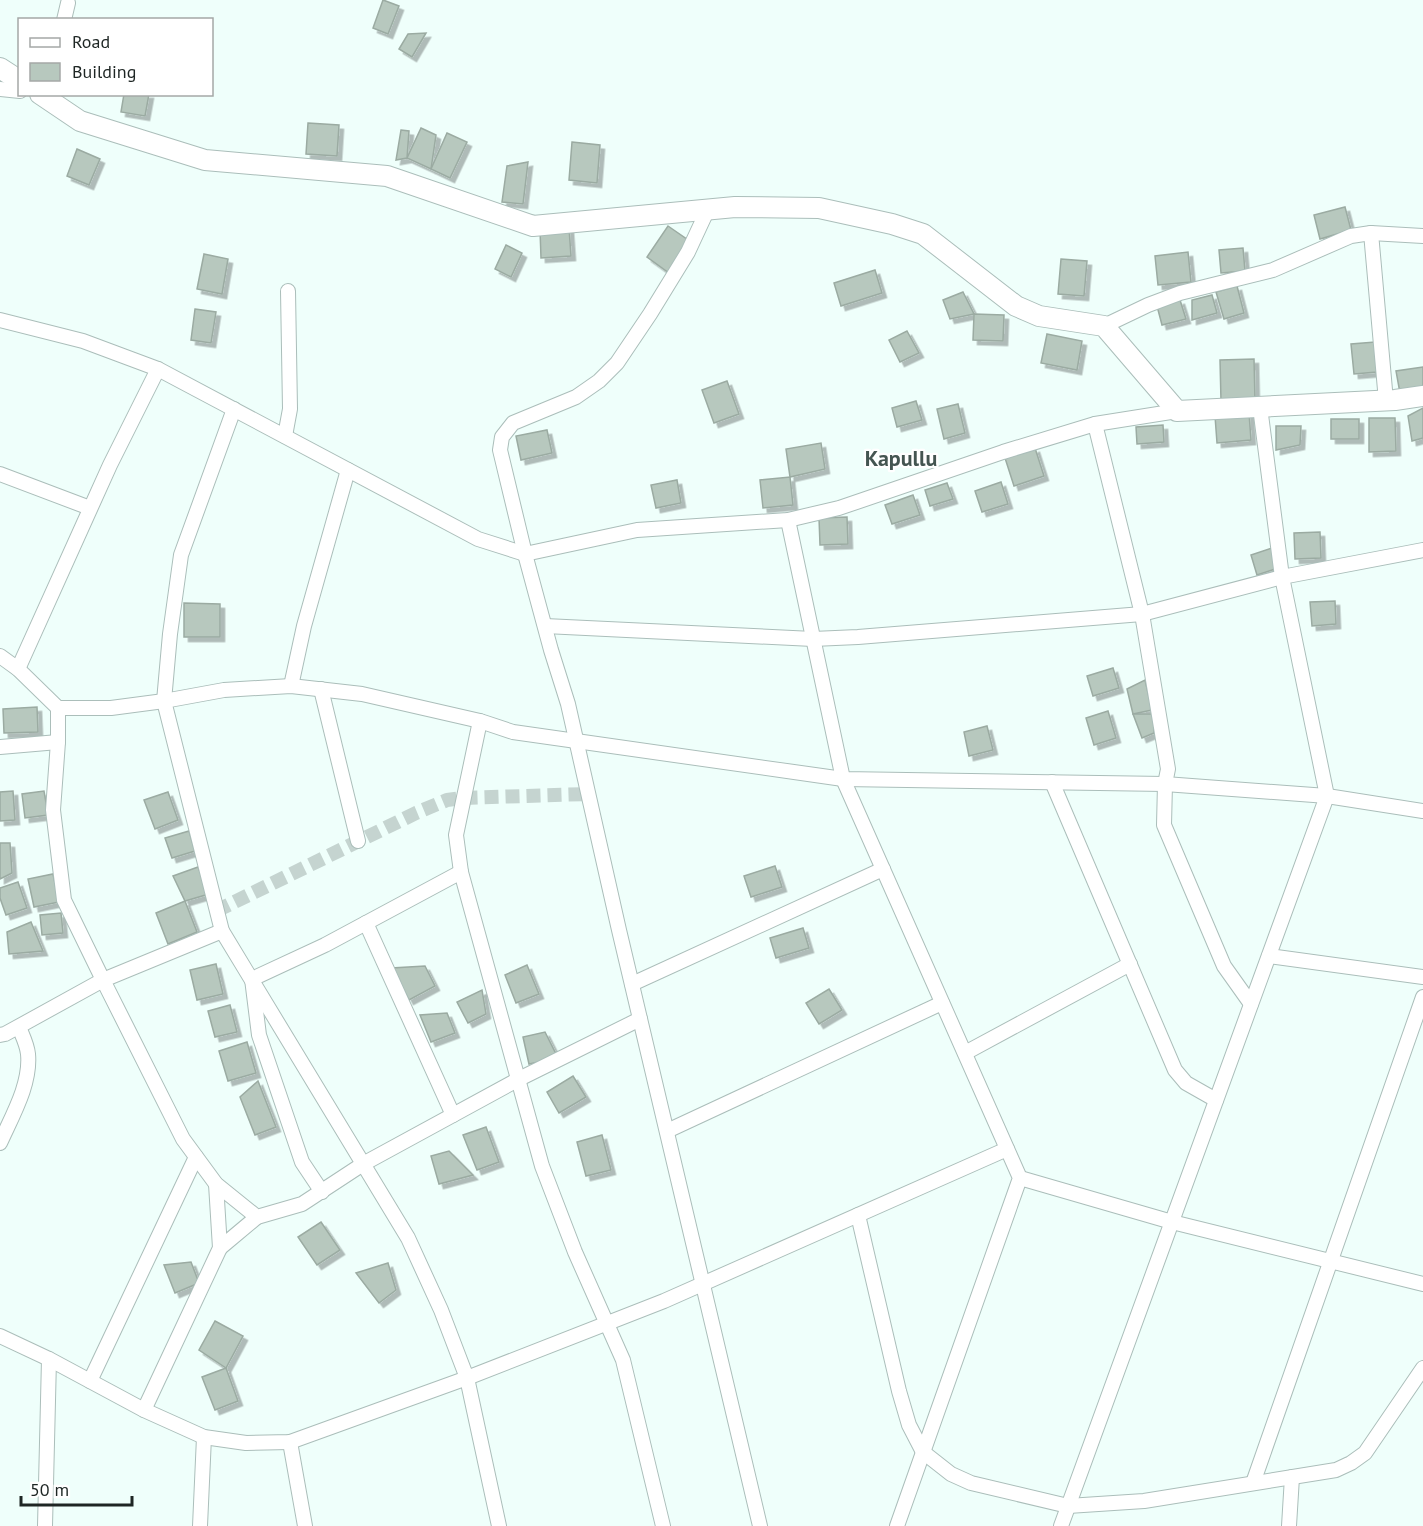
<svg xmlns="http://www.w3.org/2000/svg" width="1423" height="1526" viewBox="0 0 1423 1526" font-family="'PT Sans',sans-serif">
  <defs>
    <filter id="shadow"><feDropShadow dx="4.5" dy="4.5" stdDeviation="0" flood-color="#0004"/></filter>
  </defs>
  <rect width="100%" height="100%" fill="#effffb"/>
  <!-- building -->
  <g fill="#b7c8be" stroke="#9baba2" stroke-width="1.5" filter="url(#shadow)">
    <path d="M383,0L399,6L388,34L373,28Z"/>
    <path d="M426,33L412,57L399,49L408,34Z"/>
    <path d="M124,94H149L145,116L121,112Z"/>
    <path d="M308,123L339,125L337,156L306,154Z"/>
    <path d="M421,128L436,135L431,169L407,158Z"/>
    <path d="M401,130L409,131L407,158L396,160Z"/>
    <path d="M447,133L467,142L450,178L431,169Z"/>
    <path d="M572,142L600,145L597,183L569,180Z"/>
    <path d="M77,149L100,159L89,185L67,176Z"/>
    <path d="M528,162L523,204L502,202L507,166Z"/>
    <path d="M1345,207L1351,230L1320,239L1314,215Z"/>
    <path d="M668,226L691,242L669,273L647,257Z"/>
    <path d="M569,228L571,256L541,258L540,230Z"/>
    <path d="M506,245L522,253L511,277L495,269Z"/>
    <path d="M1243,248L1245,271L1221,273L1219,250Z"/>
    <path d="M1188,252L1191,282L1158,285L1155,256Z"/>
    <path d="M204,254L228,259L222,294L197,289Z"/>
    <path d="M1061,259L1087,261L1084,296L1058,294Z"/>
    <path d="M875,270L882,293L841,306L834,283Z"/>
    <path d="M1237,286L1244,313L1224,319L1216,292Z"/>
    <path d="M963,292L974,314L950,319L943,300Z"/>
    <path d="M1212,295L1217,313L1192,320V300Z"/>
    <path d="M1180,300L1186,319L1162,325L1157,306Z"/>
    <path d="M195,309L216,312L211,343L191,340Z"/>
    <path d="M974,314L1004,315L1003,341L973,340Z"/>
    <path d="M907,331L919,353L900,362L889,340Z"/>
    <path d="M1047,334L1082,341L1077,370L1041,363Z"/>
    <path d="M1375,342L1377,372L1354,374L1351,344Z"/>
    <path d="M1254,359L1255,400L1221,401L1220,360Z"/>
    <path d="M1423,367V388L1400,393L1396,371Z"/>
    <path d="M727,381L739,414L714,423L702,390Z"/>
    <path d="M916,401L922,420L897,427L892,408Z"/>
    <path d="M958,404L965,433L944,439L937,409Z"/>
    <path d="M1423,408V438L1412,441L1408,416Z"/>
    <path d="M1249,413L1251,440L1217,443L1215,416Z"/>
    <path d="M1369,418H1395L1396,451L1369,452Z"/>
    <rect x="1331" y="419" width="28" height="20"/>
    <path d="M1163,425L1164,442L1137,444L1136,427Z"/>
    <path d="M1276,426H1301L1300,445L1276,450Z"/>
    <path d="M547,430L552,453L521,460L516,436Z"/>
    <path d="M821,443L825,469L790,477L786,449Z"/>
    <path d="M1035,448L1044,476L1014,486L1005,458Z"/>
    <path d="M790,477L793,505L763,508L760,480Z"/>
    <path d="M677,480L681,503L656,508L651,485Z"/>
    <path d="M1001,482L1008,504L982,512L975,491Z"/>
    <path d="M947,483L953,499L930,506L925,490Z"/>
    <path d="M913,495L920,515L892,524L885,505Z"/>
    <path d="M847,517L848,544L820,545L819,518Z"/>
    <path d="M1320,532L1321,558L1295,559L1294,533Z"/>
    <path d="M1272,548L1278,568L1257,575L1251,555Z"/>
    <path d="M1335,601L1336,624L1312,626L1310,602Z"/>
    <path d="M184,603L220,604V637H184Z"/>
    <path d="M1113,668L1119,688L1093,696L1087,676Z"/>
    <path d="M1145,680L1152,710L1133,714L1127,689Z"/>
    <path d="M37,707L38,732L4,733L3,709Z"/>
    <path d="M1108,711L1116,738L1094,745L1086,718Z"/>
    <path d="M1133,714H1154V733L1142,738Z"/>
    <path d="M987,726L993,750L969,756L964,732Z"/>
    <path d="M13,791L15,820L0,821V792Z"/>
    <path d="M44,791L48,815L25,818L22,794Z"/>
    <path d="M168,792L178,820L155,829L144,800Z"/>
    <path d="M189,831L195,851L172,858L165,838Z"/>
    <path d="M0,843H10L12,873L0,879Z"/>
    <path d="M775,866L782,887L751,897L744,876Z"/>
    <path d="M198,867L209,894L185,901L173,876Z"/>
    <path d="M53,874L59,902L34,907L28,879Z"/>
    <path d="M18,882L27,908L6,915L0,898V888Z"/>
    <path d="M185,901L197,932L168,944L156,913Z"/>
    <path d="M61,913L63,933L42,935L40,915Z"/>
    <path d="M31,922L43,951L9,954L7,932Z"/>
    <path d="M803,928L809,948L776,958L770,938Z"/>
    <path d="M216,964L223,994L197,1000L190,970Z"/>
    <path d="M527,965L539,994L516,1003L505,975Z"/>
    <path d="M425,966L435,986L409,1000L392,968Z"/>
    <path d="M829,989L842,1010L819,1024L806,1003Z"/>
    <path d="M482,990L486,1014L468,1023L457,1002Z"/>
    <path d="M230,1005L237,1032L215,1037L208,1011Z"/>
    <path d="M447,1013L455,1033L431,1042L420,1015Z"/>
    <path d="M545,1032L558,1058L529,1064L523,1037Z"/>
    <path d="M247,1042L256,1073L228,1081L219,1051Z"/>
    <path d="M573,1076L586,1097L559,1113L547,1092Z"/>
    <path d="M258,1081L276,1127L255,1135L240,1097Z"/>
    <path d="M486,1127L499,1162L477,1170L463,1135Z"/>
    <path d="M602,1135L611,1170L586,1176L577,1142Z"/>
    <path d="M449,1151L473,1175L439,1184L431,1156Z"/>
    <path d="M321,1222L340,1250L317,1265L298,1237Z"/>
    <path d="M191,1262L199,1283L175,1293L164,1265Z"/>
    <path d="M388,1263L396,1290L379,1303L356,1273Z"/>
    <path d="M215,1321L243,1336L226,1368L199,1350Z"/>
    <path d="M226,1368L238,1401L215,1410L202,1377Z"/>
  </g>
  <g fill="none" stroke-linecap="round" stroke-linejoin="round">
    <!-- street-tunnel -->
    <path stroke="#c5d4d0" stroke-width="14" stroke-dasharray="14 7" stroke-linecap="butt" d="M216,911L416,813L447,800L462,798L588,794"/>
    <defs>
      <g id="street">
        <path d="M64,20L68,3"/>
        <path d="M0,89L20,91"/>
        <path d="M708,209L688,252L650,314L617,363L599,381L576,397L513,423L502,437L500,450L525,554L551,650L568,704L619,930L760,1526"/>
        <path d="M1371,233L1386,401"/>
        <path d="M0,320L83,341L158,369L478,539L525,554L637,530L788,520L839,508L1003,452L1095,424L1177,411"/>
        <path d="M1104,326L1148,305L1180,293L1273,270L1351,236L1371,233L1423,236"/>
        <path d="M234,409L181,555L170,634L164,701L222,931L408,1238L441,1310L467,1378L499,1526"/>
        <path d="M1095,424L1142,614L1168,769L1165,784L1164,825L1224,966L1251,1004"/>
        <path d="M285,436L290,409L288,291"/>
        <path d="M0,474L90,508"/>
        <path d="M788,520L843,779L1020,1178L897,1526"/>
        <path d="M545,626L813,639L858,637L1142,614L1282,577L1423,550"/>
        <path d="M0,656L18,669L58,708H111L164,701L224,690L291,686L362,694L480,721L513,732L843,779L1165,784L1327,796L1423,811"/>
        <path d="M18,669L110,465L158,369"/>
        <path d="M291,686L304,626L348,470"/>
        <path d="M321,689L358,841"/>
        <path d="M480,721L456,835L461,872L542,1166L575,1252L623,1360L663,1526"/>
        <path d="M0,747L58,742"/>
        <path d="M1052,782L1175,1070L1186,1083L1216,1100"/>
        <path d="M366,923L453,1115"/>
        <path d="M222,931L103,980L183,1139L216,1184L257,1217L302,1204L363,1164L519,1079L640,1019"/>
        <path d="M1269,956L1423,977"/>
        <path d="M632,984L883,869"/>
        <path d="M0,1035L5,1034L103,980L64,900L53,810L58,742V708"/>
        <path d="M965,1053L1130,964"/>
        <path d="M667,1131L942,1003"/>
        <path d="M0,1143C12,1116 31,1084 28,1054C27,1044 22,1035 19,1027"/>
        <path d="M1020,1178L1172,1222L1423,1284"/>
        <path d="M322,1192L302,1162L259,1035L252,979L325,945L461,872"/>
        <path d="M858,1215L899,1391L909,1425L923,1452L951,1474L971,1483L1068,1506L1144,1501L1336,1470L1351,1463L1365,1453L1423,1368"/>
        <path d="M220,1248L257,1217"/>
        <path d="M0,1336L49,1359L144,1410L204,1437L246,1443L290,1442L467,1378L664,1301L1007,1149"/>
        <path d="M90,1381L196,1157"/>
        <path d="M144,1410L220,1248L216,1184"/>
        <path d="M290,1442L305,1526"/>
        <path d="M1253,1483L1423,997"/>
        <path d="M45,1526L49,1359"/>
        <path d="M200,1526L204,1437"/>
        <path d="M1061,1526L1327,796L1282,577L1260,407"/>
        <path d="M1289,1526L1292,1477"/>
      </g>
      <g id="secondary">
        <path d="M0,68L20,81"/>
        <path d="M40,94L80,121L205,160L387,176L533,226L735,207L819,208L892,224L923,234L1016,306L1039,316L1104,326L1177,411L1395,400L1423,396"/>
      </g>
    </defs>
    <!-- street casing -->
    <use href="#street" stroke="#abbeba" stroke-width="16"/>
    <!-- secondary casing -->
    <use href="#secondary" stroke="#abbeba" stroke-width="22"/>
    <!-- street -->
    <use href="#street" stroke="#fff" stroke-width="14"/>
    <!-- secondary -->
    <use href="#secondary" stroke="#fff" stroke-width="20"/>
  </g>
  <g text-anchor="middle" stroke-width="4.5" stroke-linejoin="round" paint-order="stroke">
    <!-- district labels -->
    <g font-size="22" font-weight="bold" fill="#445551" stroke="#fff">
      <text x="901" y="466">Kapullu</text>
    </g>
  </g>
  <!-- legend -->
  <rect x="18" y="18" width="195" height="78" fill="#ffffff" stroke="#a5a8a7" stroke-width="1.5"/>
  <rect x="30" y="38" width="30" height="9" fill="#ffffff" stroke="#a5a8a7" stroke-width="1.5"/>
  <text x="72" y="48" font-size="18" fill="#1e2624">Road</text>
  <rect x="30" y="63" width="30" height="18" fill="#b7c8be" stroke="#a5a8a7" stroke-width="1.5"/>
  <text x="72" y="78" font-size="18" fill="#1e2624">Building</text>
  <!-- scale -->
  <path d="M21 1496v9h111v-9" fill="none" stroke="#1e2624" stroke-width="3"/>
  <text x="30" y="1496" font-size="18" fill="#1e2624" stroke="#ffffff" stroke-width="4.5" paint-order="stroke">50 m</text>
</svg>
